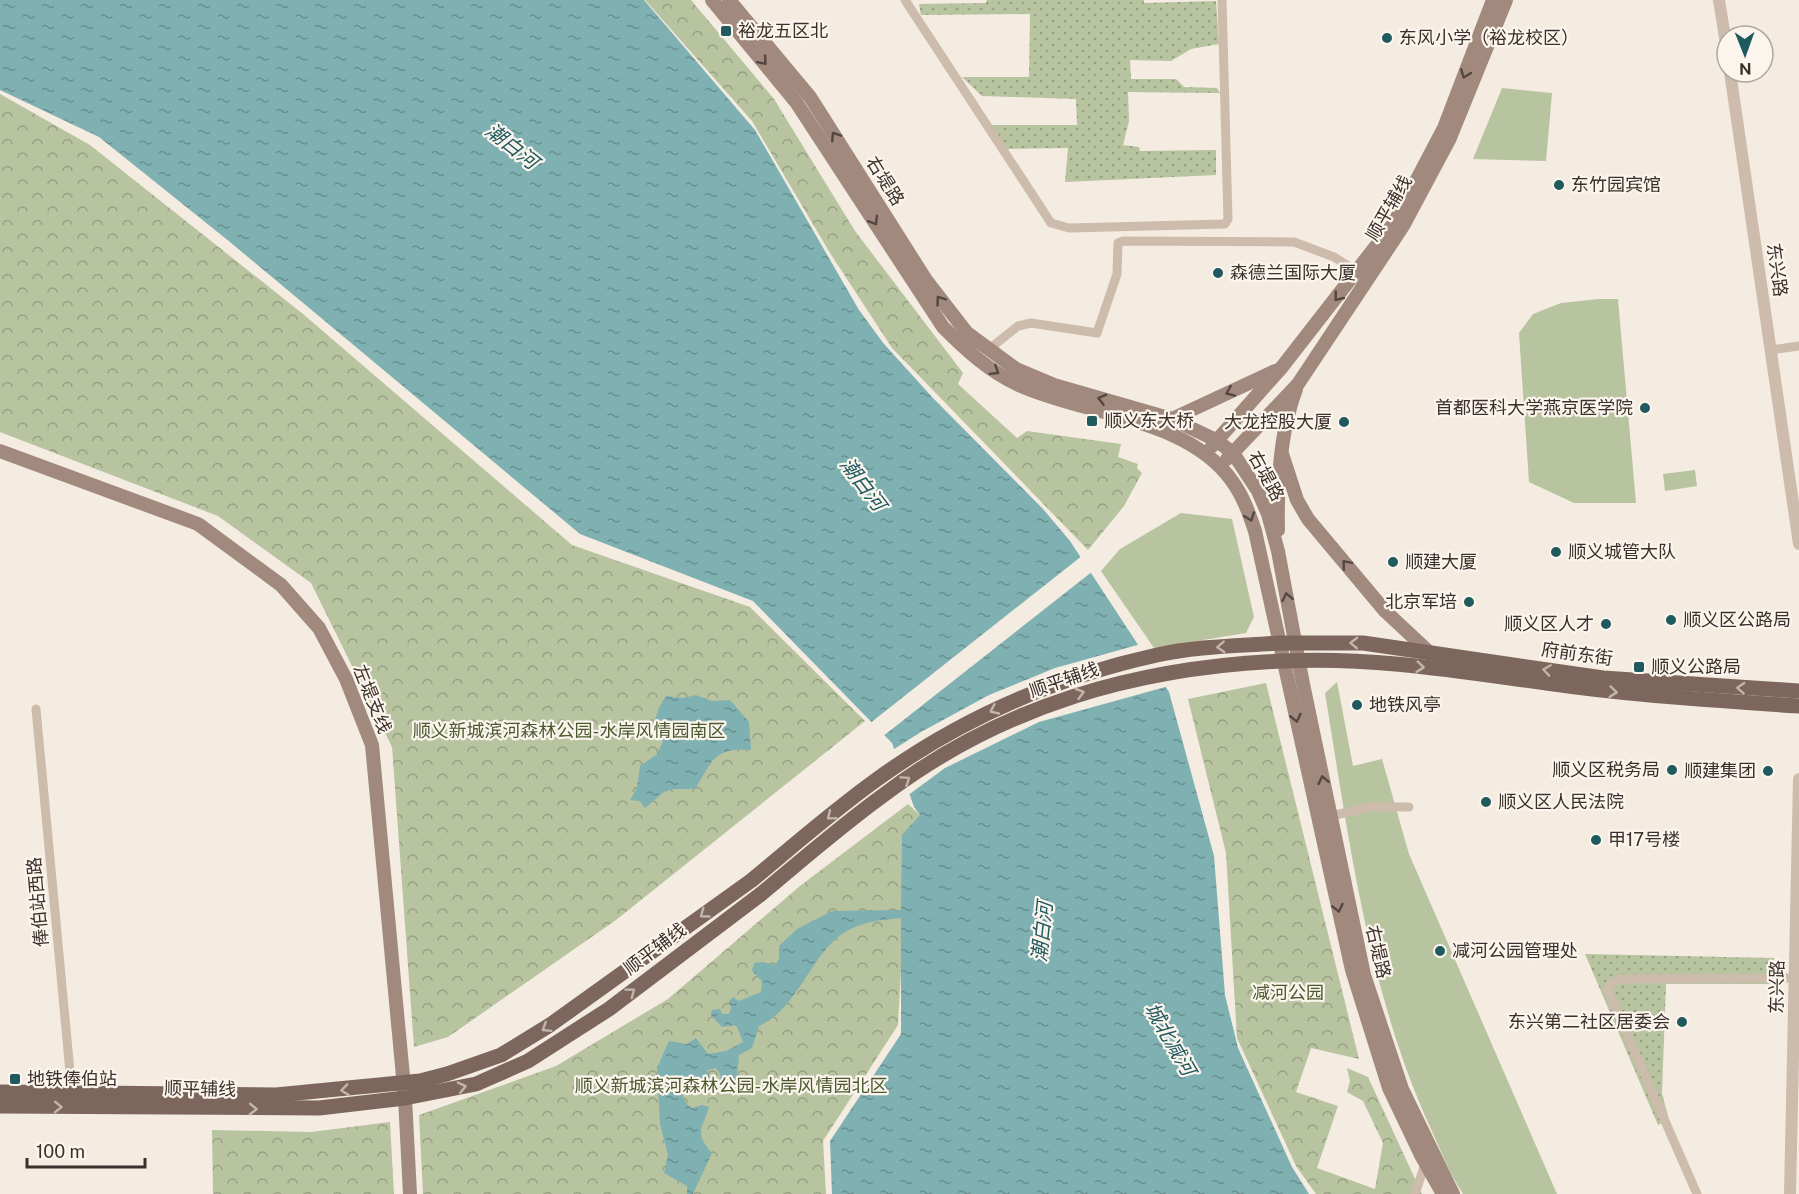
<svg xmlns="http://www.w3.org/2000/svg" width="1799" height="1194" viewBox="0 0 1799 1194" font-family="'Public Sans','Noto Sans SC',sans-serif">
  <defs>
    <pattern id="forest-crowns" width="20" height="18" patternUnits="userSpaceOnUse" patternTransform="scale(1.5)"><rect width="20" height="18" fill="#b8c4a0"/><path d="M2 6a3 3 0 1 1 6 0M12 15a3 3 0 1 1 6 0" fill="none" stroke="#97a083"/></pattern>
    <pattern id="garden-dots" width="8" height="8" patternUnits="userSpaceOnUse" patternTransform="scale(1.5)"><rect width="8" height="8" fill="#b8c4a0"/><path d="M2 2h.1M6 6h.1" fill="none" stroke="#97a083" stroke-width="1.8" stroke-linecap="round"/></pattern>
    <pattern id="water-ripples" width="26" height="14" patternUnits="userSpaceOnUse" patternTransform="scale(1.5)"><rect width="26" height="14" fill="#7fb0b2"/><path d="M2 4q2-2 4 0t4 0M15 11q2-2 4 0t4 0" fill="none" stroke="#699091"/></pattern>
  </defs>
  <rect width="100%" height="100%" fill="#f4ebe1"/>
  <!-- grass -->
  <g fill="#b8c4a0">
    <path d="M1502,88L1552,93L1546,161L1473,159Z"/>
    <path d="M1599,299H1618L1636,503H1574L1529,482L1519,333L1533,314L1561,303Z"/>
    <path d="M1695,470L1697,486L1665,491L1663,474Z"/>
    <path d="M1181,513L1232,519L1254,617L1246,633L1154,648L1101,571L1120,549Z"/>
    <path d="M1337,682L1353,766L1382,759L1409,854L1557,1194H1463C1450,1174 1441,1151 1431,1129C1368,992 1349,840 1325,693Z"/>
  </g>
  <!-- forest -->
  <g fill="url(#forest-crowns)">
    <path d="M645,0H691L774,99L855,231L963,373L958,384L1017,438L1027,431L1121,444L1118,457L1138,464L1137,468L1142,473L1124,506L1088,550L892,348L830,253L752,121Z"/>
    <path d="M0,94L90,145L303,314L572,545L750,607L865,721L616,920L448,1037L414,1047L392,747L311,583L218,516L0,432Z"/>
    <path d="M1266,683L1359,1059L1311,1048L1296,1092L1338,1106L1317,1168L1375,1189L1383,1143L1363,1101L1347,1092L1350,1081L1347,1068L1368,1077L1422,1194H1316L1296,1166L1237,1038L1226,853L1188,699Z"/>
    <path d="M908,804L920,815L903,935L898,1025L823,1141L826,1194H423L419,1115L556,1066L668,999L800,886Z"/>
    <path d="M390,1122L394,1194H213L212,1130L311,1132Z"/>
  </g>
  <!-- garden -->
  <g fill="url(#garden-dots)">
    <path d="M987,0H1144V3L1216,1L1219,44L1191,49L1171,61L1130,60L1131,79H1176L1184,87L1217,88L1220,93L1128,92L1129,121L1123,145L1139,147L1140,151L1216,150V175L1065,182L1068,148L1006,149L992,125H1077L1076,99L982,96L962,77H1029L1030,14L921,15L919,4L986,3Z"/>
    <path d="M1585,954L1774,958V984H1666L1662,1093L1669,1120L1658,1125Z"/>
  </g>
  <!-- water -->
  <g fill="url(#water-ripples)">
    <path d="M0,0H644L755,130L859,310L884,344L933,398L1043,509L1070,541L1169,692L1214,856L1225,995L1238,1048L1292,1167L1309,1194H832L830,1141L901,1034V918C881,920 859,922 842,934C808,959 799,1007 759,1026L752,1048L739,1055L737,1077L751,1083L749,1088L725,1086L718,1083L721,1076L716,1068L707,1070L711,1081L701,1086L683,1087C681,1095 684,1103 692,1108L702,1105L709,1107C702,1130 694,1132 712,1153L693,1194H687V1186L664,1173L668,1155L660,1124L657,1068L669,1041L687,1044L696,1038L708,1054L726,1051L743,1042L736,1025L722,1027L711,1015L712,1010L720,1009L722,1014H729L731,1008L729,1001L733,997L739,1001L761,992L762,981L752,971L754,963L763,962L775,965L779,959V946L797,929L832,911L901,910L902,835L920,815L914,807L892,743L753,601L580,534L230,242L99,137L0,90Z"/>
    <path d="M696,695L712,701L730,700L749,722L751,750C713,748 713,760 695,789H673L664,792L645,808L640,801L630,800L637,788L640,766L656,755L663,742L651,728C657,717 658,706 666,696L683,698Z"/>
  </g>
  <!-- pier -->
  <g fill="#f4ebe1">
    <path d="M1083,555L1093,571L882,737L869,724Z"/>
    <path d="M1141,644L1169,686L1039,722L945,768L907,796L891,751L921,732L989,695L1055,668Z"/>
  </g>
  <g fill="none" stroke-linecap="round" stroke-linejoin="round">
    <!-- minor -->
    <g stroke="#cdbbac" stroke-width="9">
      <path d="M905,0L1051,223L1069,228L1225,224L1228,219L1222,0"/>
      <path d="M988,350L1018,326L1031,323L1097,333L1117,274L1118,243L1123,241L1294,242L1334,257L1361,274"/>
      <path d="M1771,350L1799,346"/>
      <path d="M36,709L72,1093"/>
      <path d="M1331,816L1370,807H1409"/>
      <path d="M1415,1194L1425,1164"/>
      <path d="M1697,1194L1608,991L1611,983L1621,979L1799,978"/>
    </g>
    <!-- tertiary -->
    <g stroke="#cdbbac" stroke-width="12">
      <path d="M1719,0L1727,50"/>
      <path d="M1730,72L1799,544"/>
      <path d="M1790,1194L1799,779"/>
    </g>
    <!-- secondary -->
    <g stroke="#a18a7d" stroke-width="14">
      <path d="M712,0L796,102L943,327C966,350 990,372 1019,385C1085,415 1188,418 1232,481C1243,496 1249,513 1255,531L1352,970L1389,1088L1421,1155L1443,1194"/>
      <path d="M729,0L810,97L926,280L967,333L1016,369L1054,385L1172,419L1216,440L1233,453L1258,491L1268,514L1278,551L1303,684L1364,975L1402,1089L1453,1194"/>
      <path d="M1172,419L1275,371"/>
      <path d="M1212,446L1282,367L1394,223L1444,128L1493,0"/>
      <path d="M0,451L198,524L281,585L319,628L346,679L372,745L405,1098L410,1194"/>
      <path d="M1282,454L1297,500L1308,519L1385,611L1429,652"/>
      <path d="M1227,459L1298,384L1403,226L1449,140L1506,0"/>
      <path d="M1278,530C1277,484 1280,432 1296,389"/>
    </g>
    <!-- primary -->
    <g stroke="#7d675c" stroke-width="15">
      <path d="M1280,643H1363L1603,678L1799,691"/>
      <path d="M1284,661C1378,656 1475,674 1568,686C1645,696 1722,701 1799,706"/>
      <path d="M0,1092L276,1095L420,1081L447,1074L501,1055L550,1025L752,880"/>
      <path d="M0,1106L319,1108L405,1098L476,1084L528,1061L609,1009L761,894"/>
    </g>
    <!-- primary-bridge -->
    <g stroke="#7d675c" stroke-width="15">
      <path d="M752,880C793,846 833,811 876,780C960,719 1057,677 1157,655C1197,646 1239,646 1280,643"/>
      <path d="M761,894C802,860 842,825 885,794C1003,705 1138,667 1284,661"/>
    </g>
  </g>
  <!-- one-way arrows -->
  <defs><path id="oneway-chevron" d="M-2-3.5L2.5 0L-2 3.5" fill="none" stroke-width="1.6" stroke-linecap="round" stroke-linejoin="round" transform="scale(1.5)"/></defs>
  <g stroke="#544640">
    <use href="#oneway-chevron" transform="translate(763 61) rotate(50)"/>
    <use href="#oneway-chevron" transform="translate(1465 74) rotate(111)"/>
    <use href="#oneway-chevron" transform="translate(835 136) rotate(-123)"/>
    <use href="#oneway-chevron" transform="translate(874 221) rotate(58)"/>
    <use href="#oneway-chevron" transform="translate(1338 297) rotate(129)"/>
    <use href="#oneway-chevron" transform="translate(940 300) rotate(-126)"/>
    <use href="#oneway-chevron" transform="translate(995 371) rotate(32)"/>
    <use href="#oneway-chevron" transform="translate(1230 392) rotate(157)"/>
    <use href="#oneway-chevron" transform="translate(1102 399) rotate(-165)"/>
    <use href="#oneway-chevron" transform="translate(1250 517) rotate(70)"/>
    <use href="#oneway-chevron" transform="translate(1346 564) rotate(-130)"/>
    <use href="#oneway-chevron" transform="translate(1287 597) rotate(-101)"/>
    <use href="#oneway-chevron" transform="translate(1296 718) rotate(78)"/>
    <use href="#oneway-chevron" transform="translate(1323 780) rotate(-102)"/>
    <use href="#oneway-chevron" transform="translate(1338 908) rotate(77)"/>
  </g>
  <g stroke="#c2b5ac">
    <use href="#oneway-chevron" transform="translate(1354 643) rotate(-179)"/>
    <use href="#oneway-chevron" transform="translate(1221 647) rotate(177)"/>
    <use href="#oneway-chevron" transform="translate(1420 667) rotate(6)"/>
    <use href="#oneway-chevron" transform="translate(1547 670) rotate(-172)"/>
    <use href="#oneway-chevron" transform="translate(1741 688) rotate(-177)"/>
    <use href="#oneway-chevron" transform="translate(1613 692) rotate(6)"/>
    <use href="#oneway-chevron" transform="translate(1080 693) rotate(-16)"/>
    <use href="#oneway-chevron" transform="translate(994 710) rotate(155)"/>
    <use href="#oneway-chevron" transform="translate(906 780) rotate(-34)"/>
    <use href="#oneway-chevron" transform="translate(831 816) rotate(141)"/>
    <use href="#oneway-chevron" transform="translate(704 914) rotate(144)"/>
    <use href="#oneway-chevron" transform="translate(631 992) rotate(-37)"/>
    <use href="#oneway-chevron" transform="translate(546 1028) rotate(148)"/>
    <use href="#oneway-chevron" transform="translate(462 1087) rotate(-13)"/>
    <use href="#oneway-chevron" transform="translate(345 1090) rotate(173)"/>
    <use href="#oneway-chevron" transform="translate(58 1107) rotate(1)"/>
    <use href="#oneway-chevron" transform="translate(253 1109) rotate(1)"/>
  </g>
  <!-- markers -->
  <g fill="#1f5a5e" stroke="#fbf5ee" stroke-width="2">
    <rect x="720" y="25" width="12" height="12" rx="3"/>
    <circle cx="1387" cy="38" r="6"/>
    <circle cx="1559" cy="185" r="6"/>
    <circle cx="1218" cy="273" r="6"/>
    <circle cx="1645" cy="408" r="6"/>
    <rect x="1086" y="415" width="12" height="12" rx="3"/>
    <circle cx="1344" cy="422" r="6"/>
    <circle cx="1556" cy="552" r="6"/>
    <circle cx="1393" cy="562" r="6"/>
    <circle cx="1469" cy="602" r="6"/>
    <circle cx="1671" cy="620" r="6"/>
    <circle cx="1606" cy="624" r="6"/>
    <rect x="1633" y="661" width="12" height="12" rx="3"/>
    <circle cx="1357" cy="705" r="6"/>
    <circle cx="1672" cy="770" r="6"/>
    <circle cx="1768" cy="771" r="6"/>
    <circle cx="1486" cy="802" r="6"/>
    <circle cx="1596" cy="840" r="6"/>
    <circle cx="1440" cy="951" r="6"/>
    <circle cx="1682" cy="1022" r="6"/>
    <rect x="9" y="1073" width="12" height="12" rx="3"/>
  </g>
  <g text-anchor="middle" stroke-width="4.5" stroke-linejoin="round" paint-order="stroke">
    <!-- poi labels -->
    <g font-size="18" fill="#3b302b" stroke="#fbf5ee" text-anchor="start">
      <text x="738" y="37">裕龙五区北</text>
      <text x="1399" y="44">东风小学（裕龙校区）</text>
      <text x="1571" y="191">东竹园宾馆</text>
      <text x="1230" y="279">森德兰国际大厦</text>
      <text x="1633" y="414" text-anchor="end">首都医科大学燕京医学院</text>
      <text x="1104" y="427">顺义东大桥</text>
      <text x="1332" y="428" text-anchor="end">大龙控股大厦</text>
      <text x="1568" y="558">顺义城管大队</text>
      <text x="1405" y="568">顺建大厦</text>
      <text x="1457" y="608" text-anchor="end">北京军培</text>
      <text x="1683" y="626">顺义区公路局</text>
      <text x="1594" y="630" text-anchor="end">顺义区人才</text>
      <text x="1651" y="673">顺义公路局</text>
      <text x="1369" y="711">地铁风亭</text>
      <text x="1660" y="776" text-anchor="end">顺义区税务局</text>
      <text x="1756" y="777" text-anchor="end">顺建集团</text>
      <text x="1498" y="808">顺义区人民法院</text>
      <text x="1608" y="846">甲17号楼</text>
      <text x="1452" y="957">减河公园管理处</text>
      <text x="1670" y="1028" text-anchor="end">东兴第二社区居委会</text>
      <text x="27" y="1085">地铁俸伯站</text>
    </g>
    <!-- street labels -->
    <g font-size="18" fill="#3b302b" stroke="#fbf5ee">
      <text transform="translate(885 181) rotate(58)" y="6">右堤路</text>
      <text transform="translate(1389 208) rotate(-60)" y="6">顺平辅线</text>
      <text transform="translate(1777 270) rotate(82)" y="6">东兴路</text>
      <text transform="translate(1266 476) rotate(61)" y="6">右堤路</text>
      <text transform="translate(1577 654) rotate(8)" y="6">府前东街</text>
      <text transform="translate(1064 680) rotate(-19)" y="6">顺平辅线</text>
      <text transform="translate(372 699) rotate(68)" y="6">左堤支线</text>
      <text transform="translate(38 902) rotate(-95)" y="6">俸伯站西路</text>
      <text transform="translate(655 949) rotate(-37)" y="6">顺平辅线</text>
      <text transform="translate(1378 952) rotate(77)" y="6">右堤路</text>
      <text transform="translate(1777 987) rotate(-89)" y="6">东兴路</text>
      <text transform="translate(200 1089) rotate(1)" y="6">顺平辅线</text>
    </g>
    <!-- park labels -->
    <g font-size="18" fill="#4a5a2e" stroke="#fbf5ee">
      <text x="569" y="737">顺义新城滨河森林公园-水岸风情园南区</text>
      <text x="1288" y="999">减河公园</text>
      <text x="731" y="1092">顺义新城滨河森林公园-水岸风情园北区</text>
    </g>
    <!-- water labels -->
    <g font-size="20" font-style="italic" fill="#1f5a5e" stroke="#fbf5ee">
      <text transform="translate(512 146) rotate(38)" y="7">潮白河</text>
      <text transform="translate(863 484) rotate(53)" y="7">潮白河</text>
      <text transform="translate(1042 932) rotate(-84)" y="7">潮白河</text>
      <text transform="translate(1170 1039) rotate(60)" y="7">城北减河</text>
    </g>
  </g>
  <!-- north arrow -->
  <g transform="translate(1745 54) rotate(179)"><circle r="28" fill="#fbf5ee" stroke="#aea6a0" stroke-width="1.5"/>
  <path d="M0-4.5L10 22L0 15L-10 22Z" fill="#1f5a5e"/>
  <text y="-9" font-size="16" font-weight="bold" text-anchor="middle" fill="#3b302b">N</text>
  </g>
  <!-- scale -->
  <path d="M27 1158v9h118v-9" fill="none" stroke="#3b302b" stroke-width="3"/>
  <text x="36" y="1158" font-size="18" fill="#3b302b" stroke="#fbf5ee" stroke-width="4.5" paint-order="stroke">100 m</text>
</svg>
